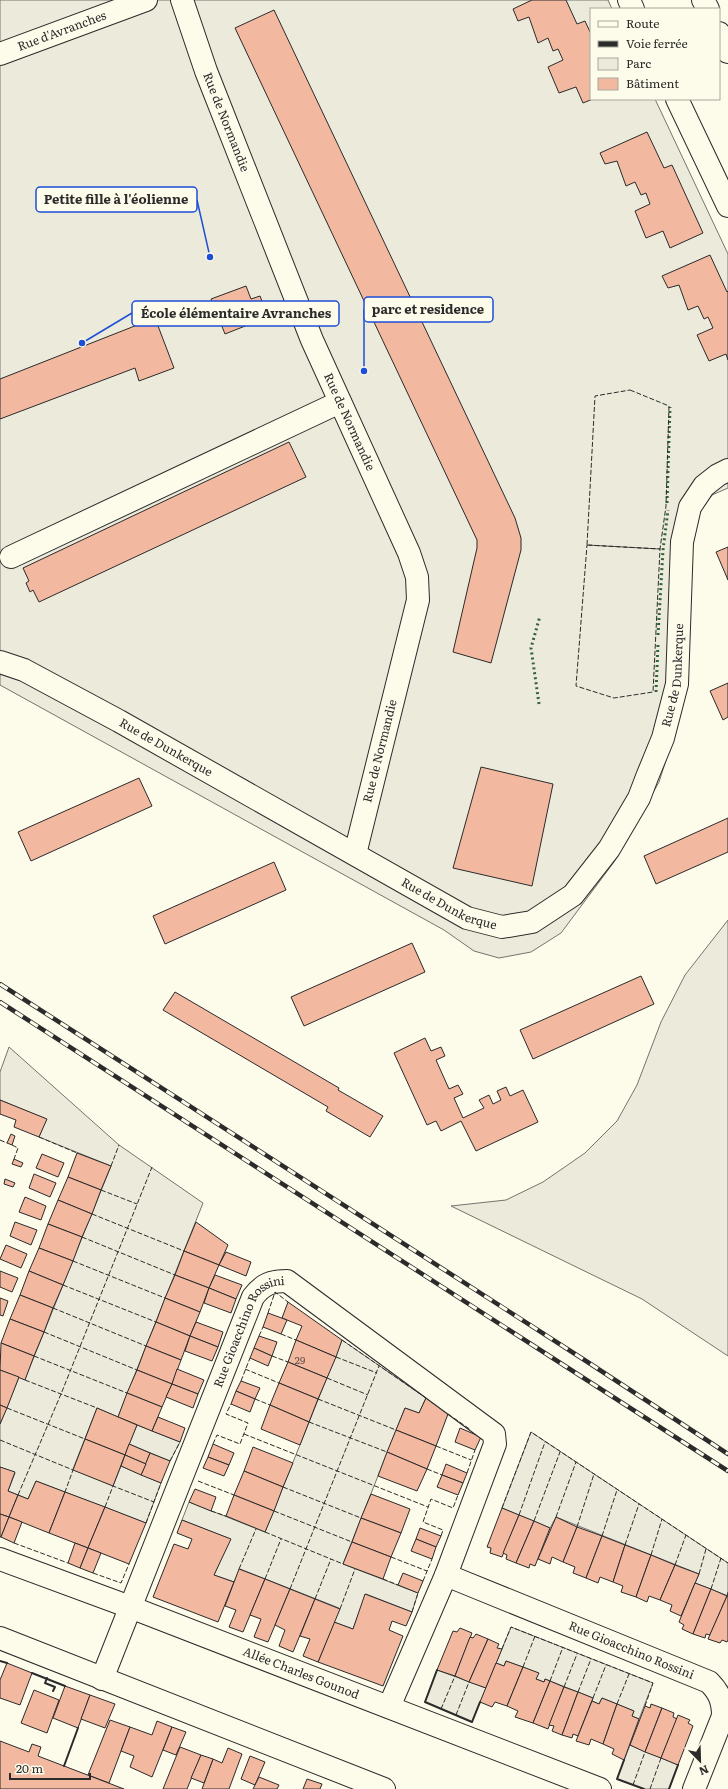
<svg xmlns="http://www.w3.org/2000/svg" width="728" height="1789" viewBox="0 0 728 1789" font-family="Literata,serif">
  <rect width="100%" height="100%" fill="#fdfbea"/>
  <!-- green -->
  <g fill="#ecebdb" stroke="#74746e">
    <path d="M0,0H608L612,9H591V99H655L728,254V488L712,495L700,511L692,533L678,723L659,782L614,862L561,933L531,952L499,958L474,951L444,930L0,685Z"/>
    <path d="M728,920V1356L642,1299L451,1206L506,1200L543,1182L585,1153L617,1121L637,1085L661,1022L685,975Z"/>
    <path d="M9,1047L119,1145L203,1203L118,1417L97,1408L73,1469L113,1486L121,1466L161,1483L146,1523L36,1481L28,1499L8,1491L15,1473L0,1467V1424L19,1377L25,1379L111,1166L39,1137L46,1119L0,1100V1072Z"/>
    <path d="M342,1340L426,1398L419,1413L405,1408L343,1564L418,1593L412,1612L366,1594L353,1629L334,1622L339,1608L240,1569L234,1582L214,1575L230,1539L182,1520L189,1502L265,1532Z"/>
    <path d="M137,1425L180,1442L170,1461L129,1444Z"/>
    <path d="M531,1432L728,1563V1596L695,1583L699,1574L556,1517L550,1528L502,1508Z"/>
    <path d="M511,1627L653,1683L639,1719L632,1716L634,1711L602,1698L599,1704L592,1701L593,1698L545,1679L544,1682L536,1679L538,1673L506,1661L504,1666L496,1663Z"/>
    <path d="M437,1670L486,1688L472,1722L425,1702Z"/>
    <path d="M630,1745L678,1765L669,1789H644L617,1779Z"/>
  </g>
  <!-- building -->
  <g fill="#f2b8a0" stroke="#2b2b2b">
    <path d="M532,0H566L577,24L585,21L591,34V99H593L583,103L576,87L559,93L548,67L563,60L558,49L553,51L548,38L538,43L529,17L518,21L513,9Z"/>
    <path d="M274,10L515,518L521,538V550L491,663L453,652L477,548V540L235,28Z"/>
    <path d="M647,132L664,168L672,165L703,233L670,248L663,231L646,238L635,211L650,204L646,193L641,195L635,182L626,186L617,161L605,164L600,153Z"/>
    <path d="M710,255L727,292L728,291V360L726,354L709,361L697,335L713,328L708,317L704,319L698,306L688,310L679,285L668,288L662,276Z"/>
    <path d="M246,286L251,299L260,296L268,317L225,334L211,299Z"/>
    <path d="M155,318L174,368L139,381L135,368L0,419V379Z"/>
    <path d="M289,442L306,477L39,602L33,590L30,592L26,583L29,581L23,568Z"/>
    <path d="M728,547V580L716,552Z"/>
    <path d="M728,683V717L723,720L710,691Z"/>
    <path d="M481,767L553,784L532,886L453,868Z"/>
    <path d="M139,778L152,806L31,861L18,832Z"/>
    <path d="M728,818V852L656,884L644,856Z"/>
    <path d="M274,862L286,890L165,944L153,916Z"/>
    <path d="M412,943L425,972L304,1026L291,997Z"/>
    <path d="M641,976L654,1004L533,1059L520,1030Z"/>
    <path d="M175,992L339,1088L338,1090L383,1116L370,1137L326,1111L328,1107L163,1010Z"/>
    <path d="M425,1038L431,1051L441,1047L445,1056L436,1060L449,1089L458,1085L463,1094L454,1098L463,1118L484,1108L479,1100L489,1095L493,1104L501,1100L497,1091L506,1087L510,1096L523,1090L538,1122L476,1151L461,1121L441,1131L436,1121L427,1125L394,1053Z"/>
    <path d="M0,1100L47,1119L39,1137L14,1127L16,1120L0,1114Z"/>
    <path d="M11,1134L15,1136L12,1145L7,1143Z"/>
    <path d="M77,1153L111,1166L101,1190L68,1177Z"/>
    <path d="M42,1154L64,1163L58,1177L36,1168Z"/>
    <path d="M14,1159L23,1163L21,1167L12,1164Z"/>
    <path d="M34,1174L56,1183L50,1197L29,1188Z"/>
    <path d="M68,1177L101,1190L92,1214L58,1200Z"/>
    <path d="M5,1179L15,1183L13,1187L4,1184Z"/>
    <path d="M25,1197L46,1206L41,1220L19,1212Z"/>
    <path d="M58,1200L92,1214L82,1237L48,1224Z"/>
    <path d="M15,1222L37,1230L31,1245L10,1236Z"/>
    <path d="M196,1222L228,1245L219,1265L184,1251Z"/>
    <path d="M48,1224L82,1237L73,1261L39,1248Z"/>
    <path d="M6,1245L27,1254L21,1268L0,1259Z"/>
    <path d="M39,1248L73,1261L63,1285L29,1271Z"/>
    <path d="M184,1251L219,1265L209,1288L175,1275Z"/>
    <path d="M226,1252L251,1262L246,1276L219,1265Z"/>
    <path d="M0,1271L18,1278L12,1292L0,1287Z"/>
    <path d="M29,1271L63,1285L53,1308L20,1295Z"/>
    <path d="M175,1275L209,1288L200,1312L165,1298Z"/>
    <path d="M215,1275L242,1285L236,1299L209,1288Z"/>
    <path d="M209,1288L236,1299L231,1313L204,1303Z"/>
    <path d="M20,1295L53,1308L44,1332L10,1319Z"/>
    <path d="M0,1298L8,1301L3,1316L0,1315Z"/>
    <path d="M165,1298L200,1312L190,1336L156,1322Z"/>
    <path d="M288,1302L342,1340L336,1357L296,1340L302,1326L282,1318Z"/>
    <path d="M268,1313L287,1320L281,1334L263,1327Z"/>
    <path d="M10,1319L44,1332L34,1356L1,1343Z"/>
    <path d="M156,1322L190,1336L181,1360L146,1346Z"/>
    <path d="M196,1322L223,1332L218,1347L190,1336Z"/>
    <path d="M190,1336L218,1347L212,1361L185,1351Z"/>
    <path d="M259,1336L277,1342L272,1356L254,1348Z"/>
    <path d="M296,1340L336,1357L327,1378L288,1362Z"/>
    <path d="M1,1343L34,1356L25,1380L0,1370Z"/>
    <path d="M146,1346L181,1360L172,1384L137,1370Z"/>
    <path d="M254,1348L272,1356L268,1366L250,1358Z"/>
    <path d="M288,1362L327,1378L318,1399L279,1383Z"/>
    <path d="M177,1369L204,1380L198,1394L172,1384Z"/>
    <path d="M0,1370L19,1377L7,1408L0,1405Z"/>
    <path d="M137,1370L172,1384L162,1407L127,1393Z"/>
    <path d="M241,1381L260,1388L255,1399L236,1391Z"/>
    <path d="M279,1383L318,1399L309,1422L270,1405Z"/>
    <path d="M172,1384L198,1394L193,1408L166,1397Z"/>
    <path d="M236,1391L255,1399L250,1412L231,1404Z"/>
    <path d="M127,1393L162,1407L152,1431L118,1417Z"/>
    <path d="M426,1398L448,1414L436,1446L396,1430L405,1408L419,1413Z"/>
    <path d="M0,1405L7,1408L0,1424Z"/>
    <path d="M270,1405L309,1422L300,1445L261,1429Z"/>
    <path d="M97,1408L137,1425L125,1455L85,1439Z"/>
    <path d="M158,1417L185,1428L180,1442L152,1431Z"/>
    <path d="M460,1428L481,1437L475,1450L455,1442Z"/>
    <path d="M396,1430L436,1446L427,1469L387,1452Z"/>
    <path d="M85,1439L125,1455L113,1486L73,1470Z"/>
    <path d="M129,1444L150,1453L146,1464L125,1455Z"/>
    <path d="M213,1444L234,1453L229,1465L208,1457Z"/>
    <path d="M253,1447L293,1463L283,1487L244,1471Z"/>
    <path d="M387,1452L427,1469L417,1491L378,1476Z"/>
    <path d="M150,1453L170,1461L161,1483L141,1475Z"/>
    <path d="M125,1455L146,1464L141,1475L121,1466Z"/>
    <path d="M208,1457L229,1465L224,1476L203,1468Z"/>
    <path d="M446,1464L467,1473L463,1483L442,1475Z"/>
    <path d="M0,1467L15,1472L8,1491L18,1495L9,1517L0,1514Z"/>
    <path d="M244,1471L283,1487L274,1511L234,1495Z"/>
    <path d="M442,1475L463,1483L458,1495L437,1487Z"/>
    <path d="M36,1481L65,1492L49,1533L9,1517L18,1495L28,1499Z"/>
    <path d="M195,1489L216,1497L211,1511L189,1502Z"/>
    <path d="M65,1492L105,1507L88,1548L49,1533Z"/>
    <path d="M371,1494L410,1509L401,1533L361,1518Z"/>
    <path d="M234,1495L274,1511L265,1532L226,1516Z"/>
    <path d="M105,1507L146,1523L129,1564L88,1548Z"/>
    <path d="M502,1508L519,1515L502,1557L490,1553L491,1548L487,1547Z"/>
    <path d="M0,1514L9,1517L1,1537H0Z"/>
    <path d="M519,1515L534,1521L516,1563L506,1559L507,1555L503,1553Z"/>
    <path d="M9,1517L22,1522L14,1543L1,1537Z"/>
    <path d="M556,1517L577,1527L563,1562L552,1557L550,1564L538,1559Z"/>
    <path d="M361,1518L401,1533L391,1557L352,1542Z"/>
    <path d="M182,1520L231,1539L214,1575L234,1582L218,1622L153,1597L174,1544L188,1549L192,1539L177,1533Z"/>
    <path d="M534,1521L550,1528L535,1566L530,1564L529,1568L516,1563Z"/>
    <path d="M577,1527L602,1536L586,1578L573,1573L575,1567L563,1562Z"/>
    <path d="M420,1528L441,1536L436,1547L416,1539Z"/>
    <path d="M602,1536L625,1545L613,1582L600,1577L598,1583L586,1578Z"/>
    <path d="M416,1539L436,1547L432,1559L411,1551Z"/>
    <path d="M352,1542L391,1557L383,1579L343,1564Z"/>
    <path d="M75,1543L88,1548L80,1568L68,1563Z"/>
    <path d="M625,1545L651,1555L636,1597L621,1592L623,1586L613,1582Z"/>
    <path d="M88,1548L101,1553L93,1573L80,1568Z"/>
    <path d="M651,1555L675,1565L660,1600L649,1596L647,1602L636,1597Z"/>
    <path d="M675,1565L699,1574L681,1616L670,1611L672,1605L660,1600Z"/>
    <path d="M239,1569L265,1579L243,1632L229,1627L236,1610L225,1606Z"/>
    <path d="M403,1573L423,1581L418,1593L398,1585Z"/>
    <path d="M265,1579L290,1589L268,1642L254,1637L261,1619L250,1615Z"/>
    <path d="M695,1583L711,1589L693,1634L682,1629L684,1625L679,1622Z"/>
    <path d="M290,1589L315,1599L293,1652L279,1646L285,1630L275,1625Z"/>
    <path d="M711,1589L727,1596L710,1635L706,1634L705,1638L693,1634Z"/>
    <path d="M365,1594L412,1612L406,1626L392,1621L389,1630L403,1636L383,1686L318,1662L334,1622L353,1629Z"/>
    <path d="M727,1596H728V1640L727,1642L722,1640L720,1643L708,1639Z"/>
    <path d="M315,1599L340,1609L318,1662L303,1656L310,1639L300,1636Z"/>
    <path d="M460,1628L472,1633L455,1676L437,1670L453,1631L457,1632Z"/>
    <path d="M476,1634L488,1639L469,1682L455,1676L470,1637L473,1638Z"/>
    <path d="M488,1639L499,1644L497,1648L502,1649L486,1688L469,1682Z"/>
    <path d="M506,1661L523,1667L507,1706L495,1702L492,1707L480,1702L496,1663L504,1666Z"/>
    <path d="M7,1663L32,1673L20,1705L0,1698V1680Z"/>
    <path d="M523,1667L539,1673L536,1679L544,1682L545,1679L550,1681L533,1723L515,1717L518,1711L507,1706Z"/>
    <path d="M550,1681L564,1687L548,1729L533,1723Z"/>
    <path d="M65,1686L90,1695L78,1728L53,1718Z"/>
    <path d="M564,1687L578,1692L562,1735L552,1731L554,1726L549,1725Z"/>
    <path d="M34,1690L59,1700L47,1733L21,1723Z"/>
    <path d="M578,1692L593,1698L578,1736L573,1734L572,1738L562,1735Z"/>
    <path d="M90,1695L115,1704L105,1728L81,1719Z"/>
    <path d="M602,1698L617,1704L603,1744L591,1739L589,1745L576,1741L592,1701L599,1704Z"/>
    <path d="M617,1704L634,1711L632,1716L639,1719L624,1760L612,1754L614,1749L603,1744Z"/>
    <path d="M651,1704L662,1708L645,1752L630,1745L645,1706L650,1708Z"/>
    <path d="M662,1708L674,1713L673,1717L677,1719L661,1758L645,1752Z"/>
    <path d="M678,1715L690,1720L688,1723L693,1726L678,1765L661,1758Z"/>
    <path d="M110,1720L130,1727L109,1783L88,1775Z"/>
    <path d="M157,1721L172,1727L152,1777L130,1767L134,1756L121,1751L130,1727L152,1735Z"/>
    <path d="M172,1727L186,1732L176,1755L163,1750Z"/>
    <path d="M0,1741L29,1752L32,1744L41,1747L38,1756L124,1789H0Z"/>
    <path d="M180,1747L201,1755L187,1789H163Z"/>
    <path d="M228,1748L242,1754L229,1789H202L213,1759L222,1763Z"/>
    <path d="M201,1755L213,1759L204,1783L191,1778Z"/>
    <path d="M250,1756L265,1762L255,1785L241,1779Z"/>
    <path d="M259,1777L279,1785L277,1789H253Z"/>
    <path d="M307,1779L322,1784L320,1789H303Z"/>
  </g>
  <g fill="none" stroke-linecap="round" stroke-linejoin="round">
    <defs>
      <g id="minor">
        <path id="s1" d="M182,0L206,71L312,340L409,553L417,577L418,600L355,854"/>
        <path d="M629,0L633,9"/>
        <path id="s2" d="M0,54L146,0"/>
        <path d="M677,99L728,206"/>
        <path d="M11,557L340,402"/>
        <path id="s3" d="M0,662L24,670L119,721L467,918L502,927L532,922L573,895L609,849L639,798L647,777L663,738L677,684L682,542L690,507L704,486L718,475L728,470"/>
        <path id="s4" d="M0,1559L130,1607L600,1789"/>
        <path id="s5" d="M446,1575L709,1682C719,1692 723,1701 723,1716L694,1789"/>
        <path d="M0,1638L384,1789"/>
        <path id="s6" d="M102,1679L253,1297C263,1284 271,1281 287,1281L494,1434L495,1444L446,1575L389,1707"/>
      </g>
      <g id="major">
        <path d="M703,0L708,9"/>
        <path d="M719,33L728,52"/>
      </g>
    </defs>
    <!-- minor casing -->
    <use href="#minor" stroke="#2b2b2b" stroke-width="24"/>
    <!-- major casing -->
    <use href="#major" stroke="#2b2b2b" stroke-width="24"/>
    <!-- minor -->
    <use href="#minor" stroke="#fdfbea" stroke-width="22"/>
    <!-- major -->
    <use href="#major" stroke="#fdfbea" stroke-width="22"/>
    <defs>
      <g id="rail">
        <path d="M0,984L586,1361L728,1454"/>
        <path d="M0,1002L728,1471"/>
      </g>
    </defs>
    <!-- rail casing -->
    <use href="#rail" stroke="#2b2b2b" stroke-width="4.5"/>
    <!-- rail -->
    <use href="#rail" stroke="#fdfbea" stroke-width="3" stroke-dasharray="9" stroke-linecap="butt"/>
    <!-- hedge -->
    <g stroke="#34623c" stroke-width="3" stroke-dasharray="2 3" stroke-linecap="butt">
      <path d="M667,503L670,407"/>
      <path d="M658,635L663,550L668,510"/>
      <path d="M656,692L658,644"/>
      <path d="M539,704L531,648L540,616"/>
    </g>
    <!-- fence -->
    <g stroke="#2b2b2b" stroke-width="1" stroke-dasharray="5 2" stroke-linecap="butt">
      <path d="M630,390L669,406L666,506L660,549L587,545L595,396Z"/>
      <path d="M587,545L660,549L653,692L614,698L576,686Z"/>
      <path d="M39,1137L77,1153"/>
      <path d="M0,1140L7,1143"/>
      <path d="M12,1145L18,1148L14,1159"/>
      <path d="M111,1166L119,1145"/>
      <path d="M101,1190L137,1204"/>
      <path d="M92,1214L184,1251"/>
      <path d="M82,1237L175,1275"/>
      <path d="M73,1261L165,1298"/>
      <path d="M63,1285L156,1322"/>
      <path d="M53,1308L146,1346"/>
      <path d="M268,1313L275,1292L288,1302"/>
      <path d="M44,1332L137,1370"/>
      <path d="M281,1334L296,1340"/>
      <path d="M259,1336L263,1327"/>
      <path d="M342,1340L426,1398"/>
      <path d="M34,1356L127,1393"/>
      <path d="M272,1356L288,1362"/>
      <path d="M336,1357L377,1373"/>
      <path d="M245,1369L279,1383"/>
      <path d="M327,1378L368,1395"/>
      <path d="M25,1380L97,1408"/>
      <path d="M241,1381L250,1358"/>
      <path d="M255,1399L270,1405"/>
      <path d="M318,1399L396,1430"/>
      <path d="M7,1408L85,1439"/>
      <path d="M448,1414L471,1430"/>
      <path d="M309,1422L387,1452"/>
      <path d="M244,1434L428,1507"/>
      <path d="M0,1440L73,1470L65,1492"/>
      <path d="M213,1444L217,1435L240,1444L248,1423L226,1414L231,1404"/>
      <path d="M436,1446L471,1460"/>
      <path d="M170,1461L180,1442"/>
      <path d="M427,1469L442,1475"/>
      <path d="M467,1473L475,1450"/>
      <path d="M198,1481L234,1495"/>
      <path d="M283,1487L361,1518"/>
      <path d="M18,1495L61,1394L152,1167"/>
      <path d="M105,1507L113,1486L154,1502"/>
      <path d="M502,1508L531,1432L728,1563"/>
      <path d="M211,1511L226,1516"/>
      <path d="M274,1511L352,1542"/>
      <path d="M519,1515L545,1442"/>
      <path d="M556,1517L576,1462"/>
      <path d="M534,1521L560,1452"/>
      <path d="M146,1523L161,1483"/>
      <path d="M577,1527L594,1474"/>
      <path d="M265,1532L343,1564"/>
      <path d="M441,1536L443,1530L423,1522L431,1499L453,1508L458,1495"/>
      <path d="M602,1536L617,1490"/>
      <path d="M14,1543L68,1563"/>
      <path d="M625,1545L639,1504"/>
      <path d="M651,1555L662,1519"/>
      <path d="M391,1557L427,1571"/>
      <path d="M675,1565L686,1535"/>
      <path d="M239,1569L256,1529"/>
      <path d="M93,1573L121,1583L129,1564"/>
      <path d="M699,1574L706,1549"/>
      <path d="M265,1579L281,1539"/>
      <path d="M383,1579L398,1585"/>
      <path d="M423,1581L432,1559"/>
      <path d="M290,1589L379,1366"/>
      <path d="M711,1589L721,1558"/>
      <path d="M727,1596L728,1592"/>
      <path d="M315,1599L331,1559"/>
      <path d="M340,1609L355,1569"/>
      <path d="M412,1612L418,1593"/>
      <path d="M502,1649L511,1627L653,1683L645,1706"/>
      <path d="M523,1667L535,1636"/>
      <path d="M550,1681L563,1647"/>
      <path d="M564,1687L577,1654"/>
      <path d="M578,1692L591,1659"/>
      <path d="M593,1698L606,1665"/>
      <path d="M617,1704L629,1674"/>
      <path d="M441,1709L455,1676"/>
      <path d="M456,1715L469,1682"/>
      <path d="M633,1785L645,1752"/>
      <path d="M650,1789L661,1758"/>
    </g>
    <!-- wall -->
    <g stroke="#2b2b2b" stroke-width="2">
      <path d="M0,1661L7,1663"/>
      <path d="M437,1670L425,1702L472,1722L480,1702"/>
      <path d="M32,1673L65,1686"/>
      <path d="M47,1678L45,1683L55,1687L53,1691"/>
      <path d="M624,1760L617,1779L644,1789"/>
      <path d="M64,1766L78,1728"/>
      <path d="M669,1789L678,1765"/>
    </g>
  </g>
  <g text-anchor="middle" stroke-width="3" stroke-linejoin="round" paint-order="stroke">
    <!-- number labels -->
    <g font-size="10" fill="#5d4e48">
      <text x="300" y="1364">29</text>
    </g>
    <!-- street labels -->
    <g font-size="12" fill="#2b2b2b" stroke="#fdfbea">
      <text dy="4" stroke="none"><textPath href="#s2" startOffset="66">Rue d'Avranches</textPath></text>
      <text dy="4" stroke="none"><textPath href="#s1" startOffset="130">Rue de Normandie</textPath></text>
      <text dy="4" stroke="none"><textPath href="#s1" startOffset="454">Rue de Normandie</textPath></text>
      <text dy="4" stroke="none"><textPath href="#s3" startOffset="895">Rue de Dunkerque</textPath></text>
      <text dy="4" stroke="none"><textPath href="#s3" startOffset="187">Rue de Dunkerque</textPath></text>
      <text transform="translate(380 751) rotate(-76)" y="4">Rue de Normandie</text>
      <text dy="4" stroke="none"><textPath href="#s3" startOffset="511">Rue de Dunkerque</textPath></text>
      <text dy="4" stroke="none"><textPath href="#s6" startOffset="381">Rue Gioacchino Rossini</textPath></text>
      <text dy="4" stroke="none"><textPath href="#s5" startOffset="200">Rue Gioacchino Rossini</textPath></text>
      <text dy="4" stroke="none"><textPath href="#s4" startOffset="322">Allée Charles Gounod</textPath></text>
    </g>
  </g>
  <!-- callouts -->
  <path fill="none" stroke="#1d4ed8" stroke-width="1.5" d="M210 257L197 200M364 371L364 309M82 343L132 313"/>
  <g fill="#1d4ed8" stroke="#fdfbea" stroke-width="1.5">
    <circle cx="210" cy="257" r="4"/>
    <circle cx="364" cy="371" r="4"/>
    <circle cx="82" cy="343" r="4"/>
  </g>
  <g fill="#fdfbea" stroke="#1d4ed8" stroke-width="1.5">
    <rect x="36" y="187" width="161" height="25" rx="4"/>
    <rect x="364" y="297" width="129" height="25" rx="4"/>
    <rect x="132" y="301" width="207" height="25" rx="4"/>
  </g>
  <g font-size="13" text-anchor="middle" font-weight="bold" fill="#2b2b2b">
    <text x="116" y="204">Petite fille à l'éolienne</text>
    <text x="428" y="314">parc et residence</text>
    <text x="236" y="318">École élémentaire Avranches</text>
  </g>
  <!-- legend -->
  <rect x="590" y="8" width="130" height="92" fill="#fdfbea" stroke="#a9a89e"/>
  <rect x="598" y="21" width="20" height="6" fill="#fdfbea" stroke="#a9a89e"/>
  <text x="626" y="28" font-size="12" fill="#2b2b2b">Route</text>
  <rect x="598" y="41" width="20" height="6" fill="#2b2b2b" stroke="#a9a89e"/>
  <text x="626" y="48" font-size="12" fill="#2b2b2b">Voie ferrée</text>
  <rect x="598" y="58" width="20" height="12" fill="#ecebdb" stroke="#a9a89e"/>
  <text x="626" y="68" font-size="12" fill="#2b2b2b">Parc</text>
  <rect x="598" y="78" width="20" height="12" fill="#f2b8a0" stroke="#a9a89e"/>
  <text x="626" y="88" font-size="12" fill="#2b2b2b">Bâtiment</text>
  <!-- north arrow -->
  <g transform="translate(700 1761) rotate(157)" stroke="#fdfbea" stroke-width="3" paint-order="stroke">
  <path d="M0-3L7 15L0 10L-7 15Z" fill="#2b2b2b"/>
  <text y="-6" font-size="11" font-weight="bold" text-anchor="middle" fill="#2b2b2b">N</text>
  </g>
  <!-- scale -->
  <path d="M10 1773v6h80v-6" fill="none" stroke="#2b2b2b" stroke-width="2"/>
  <text x="16" y="1773" font-size="12" fill="#2b2b2b" stroke="#fdfbea" stroke-width="3" paint-order="stroke">20 m</text>
</svg>
